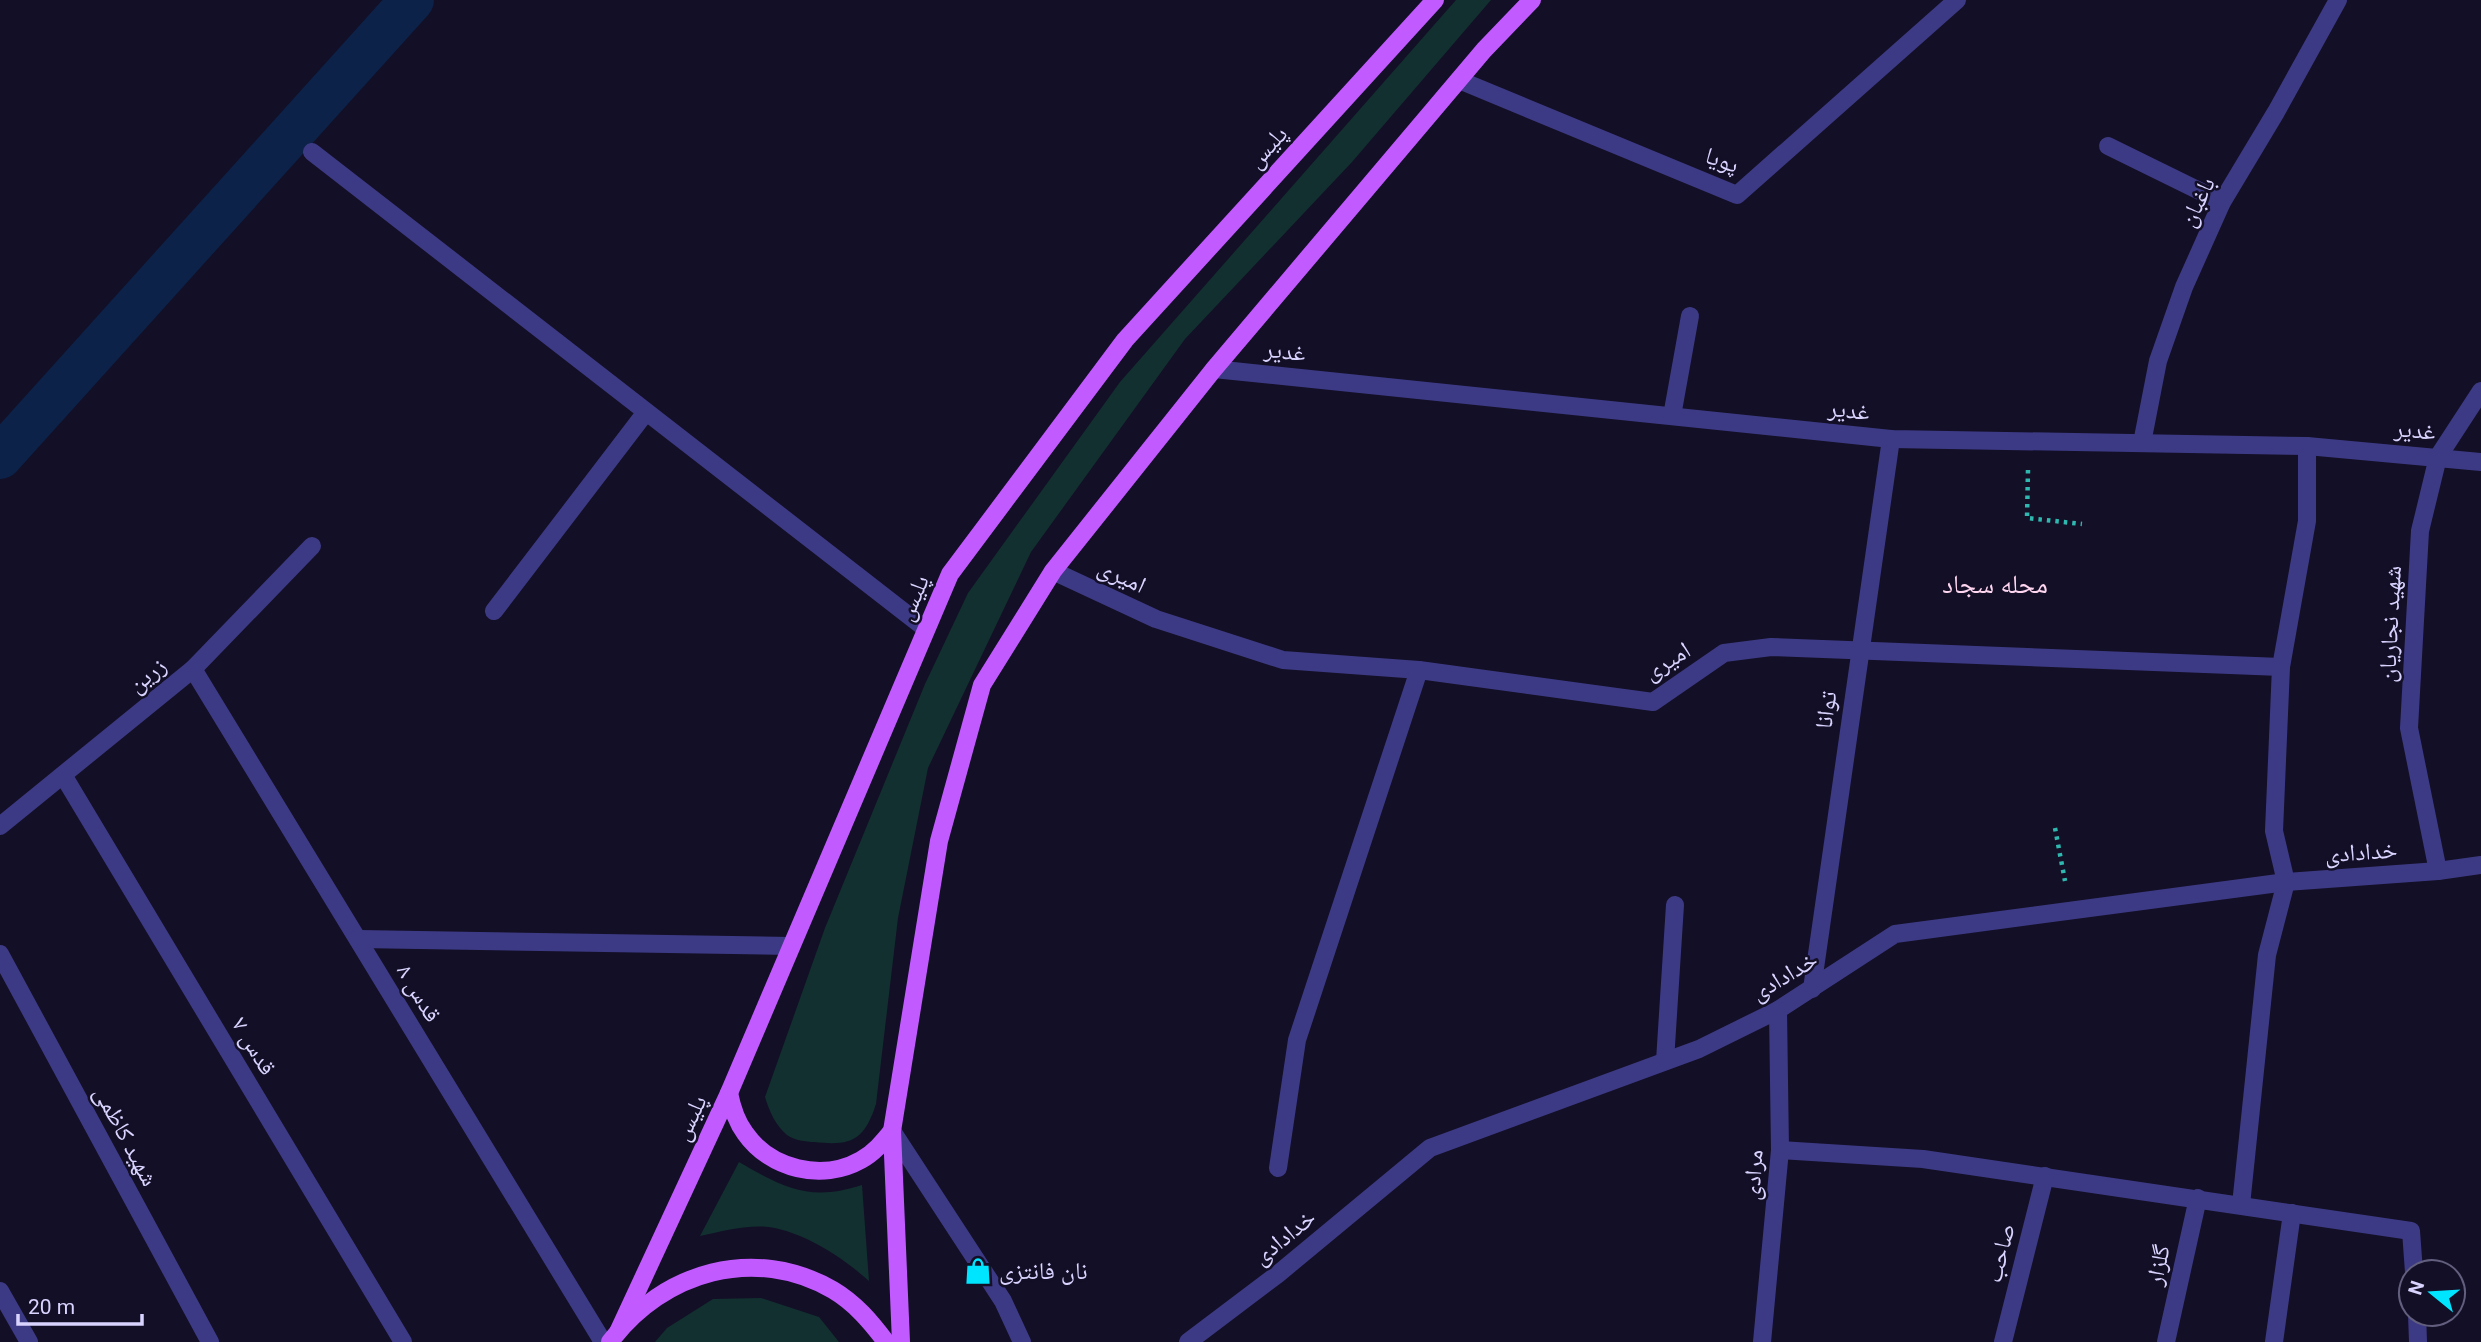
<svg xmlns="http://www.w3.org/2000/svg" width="2481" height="1342" viewBox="0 0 2481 1342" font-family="Roboto,'Noto Naskh Arabic',sans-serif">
  <rect width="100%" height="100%" fill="#130f26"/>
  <!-- green -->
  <g fill="#12302f">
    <path d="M1456,0H1491L1352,162L1185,339L1031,552L928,768L898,918L876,1104C864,1141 851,1146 814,1142C806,1142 794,1140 787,1135C776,1126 769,1111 765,1097L825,928L925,684L968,593L1120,382Z"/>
    <path d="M739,1162C784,1188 810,1202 862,1185L869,1281C843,1258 810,1236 775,1228C752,1223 723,1231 700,1236Z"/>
    <path d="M761,1298L819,1317L839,1342H655L667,1328L713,1299Z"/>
  </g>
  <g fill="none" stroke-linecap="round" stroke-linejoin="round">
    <!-- canal -->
    <path stroke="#0c2248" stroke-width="44" d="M0,457L412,0"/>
    <!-- path -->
    <g stroke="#2fb8b0" stroke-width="4.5" stroke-dasharray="3.5 5" stroke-linecap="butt">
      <path d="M2028,470L2027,518L2082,524"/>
      <path d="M2055,828L2065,881"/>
    </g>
    <!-- minor -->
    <g stroke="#3d3a85" stroke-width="18">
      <path d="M1459,80L1737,195L1957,0"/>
      <path d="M2108,146L2222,202"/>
      <path d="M312,152L926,629"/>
      <path d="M1214,369L1891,439L2307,446L2481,462"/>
      <path d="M1672,416L1690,316"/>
      <path d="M2142,443L2158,361L2184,287L2222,202L2276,112L2338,0"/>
      <path d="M1053,571L1156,619L1283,660L1419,670L1653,702L1724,653L1771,647L2281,667"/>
      <path d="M494,611L646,412"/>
      <path d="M193,669L603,1342"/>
      <path d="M63,775L403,1342"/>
      <path d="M0,826L193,669L312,546"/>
      <path d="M2438,871L2409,728L2420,531L2438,457L2481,391"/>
      <path d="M358,939L791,946"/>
      <path d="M0,954L210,1342"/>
      <path d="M1812,989L1891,439"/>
      <path d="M1665,1061L1675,905"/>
      <path d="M892,1131L1003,1301L1022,1342"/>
      <path d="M1780,1150L1923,1159L2411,1231L2414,1272"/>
      <path d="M1278,1168L1297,1040L1419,670"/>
      <path d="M2241,1205L2267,955L2286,882L2274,831L2281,667L2307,521V446"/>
      <path d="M0,1291L29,1342"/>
      <path d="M2417,1314L2418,1342"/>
      <path d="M1188,1342L1278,1274L1430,1148L1699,1049L1778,1010L1895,934L2286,882L2438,871L2481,865"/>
      <path d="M1762,1342L1780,1150L1778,1010"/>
      <path d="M2003,1342L2045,1176"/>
      <path d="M2166,1342L2198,1198"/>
      <path d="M2274,1342L2292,1213"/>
    </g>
    <!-- major -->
    <g stroke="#c25bff" stroke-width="18">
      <path d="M729,1093C732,1108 736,1121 745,1133C770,1169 822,1182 861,1160C874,1153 883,1142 892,1131"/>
      <path d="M619,1330L729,1093L950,574L1125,340L1435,0"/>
      <path d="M610,1342C663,1271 755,1245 833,1290C855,1303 871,1322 886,1342"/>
      <path d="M901,1342L892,1131L939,841L982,685L1053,571L1214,369L1484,50L1532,0"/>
    </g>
  </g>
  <!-- icons -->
  <defs>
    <symbol id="shop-bare" viewBox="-9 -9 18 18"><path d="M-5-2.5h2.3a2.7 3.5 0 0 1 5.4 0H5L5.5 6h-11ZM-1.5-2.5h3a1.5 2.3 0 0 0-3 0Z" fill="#00e5ff" stroke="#130f26" stroke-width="2.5" paint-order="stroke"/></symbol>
  </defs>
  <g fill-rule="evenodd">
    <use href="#shop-bare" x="959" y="1252" width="38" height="38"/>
  </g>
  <g text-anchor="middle" stroke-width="5" stroke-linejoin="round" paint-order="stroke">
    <!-- street labels -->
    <g font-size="24" fill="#d9d4ff" stroke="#130f26">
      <text transform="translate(1267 147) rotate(-48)" y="8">پلیس</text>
      <text transform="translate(1722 160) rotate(19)" y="8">پویا</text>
      <text transform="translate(2197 202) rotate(-64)" y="8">باغبان</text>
      <text transform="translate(1285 351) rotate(6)" y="8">غدیر</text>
      <text transform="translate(1849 410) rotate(6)" y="8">غدیر</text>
      <text transform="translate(2415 430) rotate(5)" y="8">غدیر</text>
      <text transform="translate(1122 576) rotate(25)" y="8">امیری</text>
      <text transform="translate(913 598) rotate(-67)" y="8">پلیس</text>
      <text transform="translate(2390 624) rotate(-87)" y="8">شهید نجاریان</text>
      <text transform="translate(1667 661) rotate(-32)" y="8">امیری</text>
      <text transform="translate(147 675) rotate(-39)" y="8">زرین</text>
      <text transform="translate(1826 710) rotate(-82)" y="8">توانا</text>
      <text transform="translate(2361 852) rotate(-4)" y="8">خدادادی</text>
      <text transform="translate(1784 976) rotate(-31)" y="8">خدادادی</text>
      <text transform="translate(419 993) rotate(59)" y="8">قدس ۸</text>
      <text transform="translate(254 1046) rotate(59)" y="8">قدس ۷</text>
      <text transform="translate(690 1118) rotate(-65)" y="8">پلیس</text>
      <text transform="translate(126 1136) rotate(62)" y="8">شهید کاظمی</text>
      <text transform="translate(1753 1175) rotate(-86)" y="8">مرادی</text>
      <text transform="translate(1284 1237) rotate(-39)" y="8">خدادادی</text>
      <text transform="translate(2000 1253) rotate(-76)" y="8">صاحب</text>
      <text transform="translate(2158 1265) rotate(-78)" y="8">گلزار</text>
    </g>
    <!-- poi labels -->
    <g font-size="24" fill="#d9d4ff" stroke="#130f26" text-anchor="start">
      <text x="999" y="1279">نان فانتزی</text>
    </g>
    <!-- neighbourhood labels -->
    <g font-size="26" fill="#ffd6f0" stroke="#130f26">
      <text x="1995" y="593">محله سجاد</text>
    </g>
  </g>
  <!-- north arrow -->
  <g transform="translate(2432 1293) rotate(288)"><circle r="33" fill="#130f26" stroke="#625e7d" stroke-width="2"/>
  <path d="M0-5L12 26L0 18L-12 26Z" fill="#00e5ff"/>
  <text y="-10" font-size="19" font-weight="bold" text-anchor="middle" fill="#d9d4ff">N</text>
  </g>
  <!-- scale -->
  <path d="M18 1314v10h124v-10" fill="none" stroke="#d9d4ff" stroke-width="3.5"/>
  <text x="28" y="1314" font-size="21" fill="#d9d4ff" stroke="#130f26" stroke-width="5" paint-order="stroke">20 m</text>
</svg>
